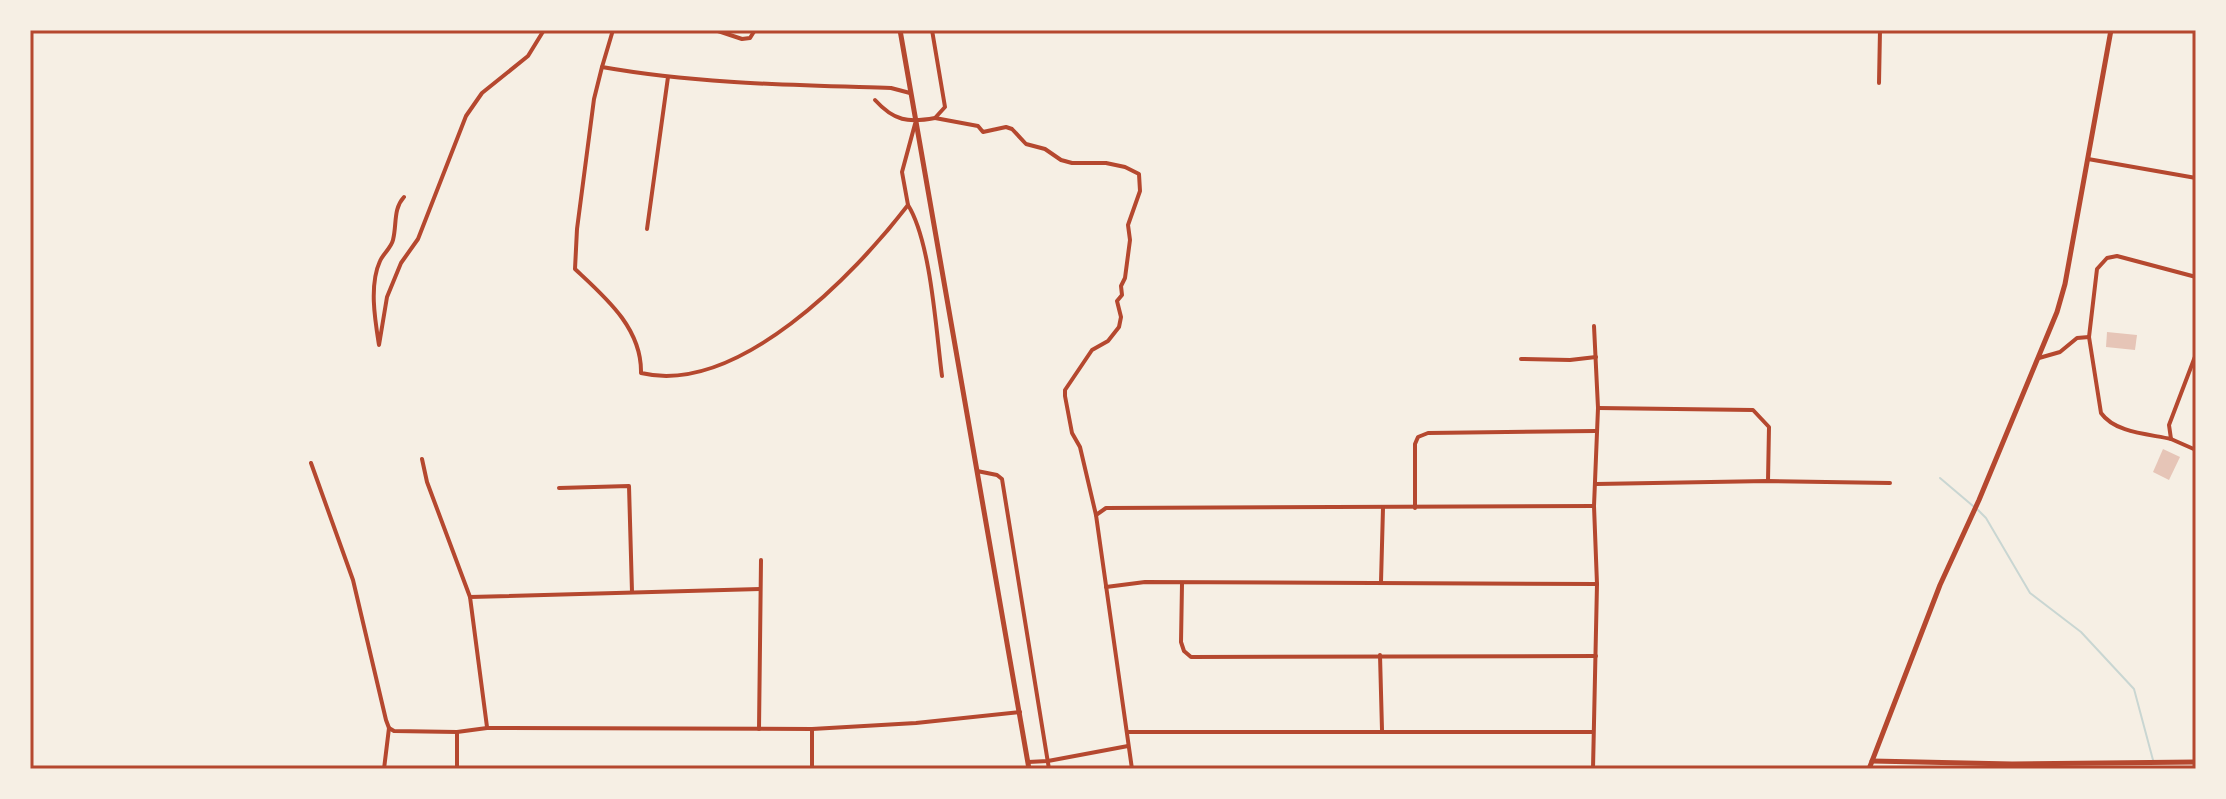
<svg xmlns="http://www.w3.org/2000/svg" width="2226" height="799" viewBox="0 0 2226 799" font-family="'Titillium Web',sans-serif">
  <rect width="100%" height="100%" fill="#f6efe4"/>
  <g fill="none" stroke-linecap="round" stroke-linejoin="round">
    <!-- stream -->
    <g stroke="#c9d6d2" stroke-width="2">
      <path d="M1940,478L1973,506"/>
      <path d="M1978,510L1986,518L2030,593L2081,632L2134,689L2153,760"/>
    </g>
  </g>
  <!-- building -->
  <g fill="#e6c5b7">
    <path d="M2107,332L2137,335L2135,350L2106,347Z"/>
    <path d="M2163,449L2180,457L2169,480L2153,472Z"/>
  </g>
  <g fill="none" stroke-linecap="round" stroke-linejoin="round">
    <!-- minor -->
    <g stroke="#b5482f" stroke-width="4">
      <path d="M613,30L602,67C698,84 794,85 891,88L910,93"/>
      <path d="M715,30L742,39L750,38L755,30"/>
      <path d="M602,67L594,99L577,229L575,269C605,297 642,328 641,373C738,396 855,274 908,205L902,172L915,124"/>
      <path d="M1879,83L1880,30"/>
      <path d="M875,100C894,121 908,123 935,118L945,107L932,30"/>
      <path d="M935,118L978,126L983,132L1006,127L1012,129L1026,144L1045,149L1061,160L1072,163H1106L1125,167L1139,174L1140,191L1128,225L1130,240L1125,278L1121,286L1122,295L1117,301L1121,317L1119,327L1108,341L1092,350L1065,390V396L1072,433L1080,447L1096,515L1132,769"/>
      <path d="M2088,159L2196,178"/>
      <path d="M404,197C393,209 397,224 393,240C391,248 383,254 380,261C369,285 375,320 379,345L387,297L401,263L418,239L466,116L482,93L528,56L544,30"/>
      <path d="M908,205C931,242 936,331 942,376"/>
      <path d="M647,229L668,77"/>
      <path d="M2196,354L2169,425L2171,439L2196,450"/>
      <path d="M2039,358L2060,352L2077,338L2089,337"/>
      <path d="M1521,359L1570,360L1596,357"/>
      <path d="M1598,408L1753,410L1769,427L1768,481"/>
      <path d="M2171,439C2149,434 2115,433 2101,413L2089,337L2097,269L2107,258L2117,256L2196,277"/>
      <path d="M422,459L427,482L470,597"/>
      <path d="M311,463L353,580L386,720L389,728L394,731L457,732L487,728L812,729L916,723L1020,712"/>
      <path d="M977,471L997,475L1002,479L1049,769"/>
      <path d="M1596,484L1768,481L1890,483"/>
      <path d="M559,488L629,486L632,592"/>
      <path d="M1415,508V444L1418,437L1428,433L1596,431"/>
      <path d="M1096,515L1106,508L1594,506"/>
      <path d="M1381,582L1383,508"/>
      <path d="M1182,584L1181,642L1184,651L1191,657L1596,656"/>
      <path d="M1106,587L1145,582L1597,584"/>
      <path d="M1380,655L1382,730"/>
      <path d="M487,727L470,597L760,589"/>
      <path d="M759,729L761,560"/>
      <path d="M457,732V769"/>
      <path d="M1128,732H1593"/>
      <path d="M1028,762L1048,761L1128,746"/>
      <path d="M384,769L389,728"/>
      <path d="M812,769V729"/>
      <path d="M1593,769L1597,584L1594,506L1598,408L1594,326"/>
    </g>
    <!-- tertiary -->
    <g stroke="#b5482f" stroke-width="5">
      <path d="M900,30L1029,769"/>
      <path d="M1872,761L2012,764L2196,762"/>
      <path d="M1869,769L1940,585L1979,500L2057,312L2065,284L2111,30"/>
    </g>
  </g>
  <!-- border -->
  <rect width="2226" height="799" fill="none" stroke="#f6efe4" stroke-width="64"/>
  <rect x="32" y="32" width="2162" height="735" fill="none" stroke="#b5482f" stroke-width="3"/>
</svg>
